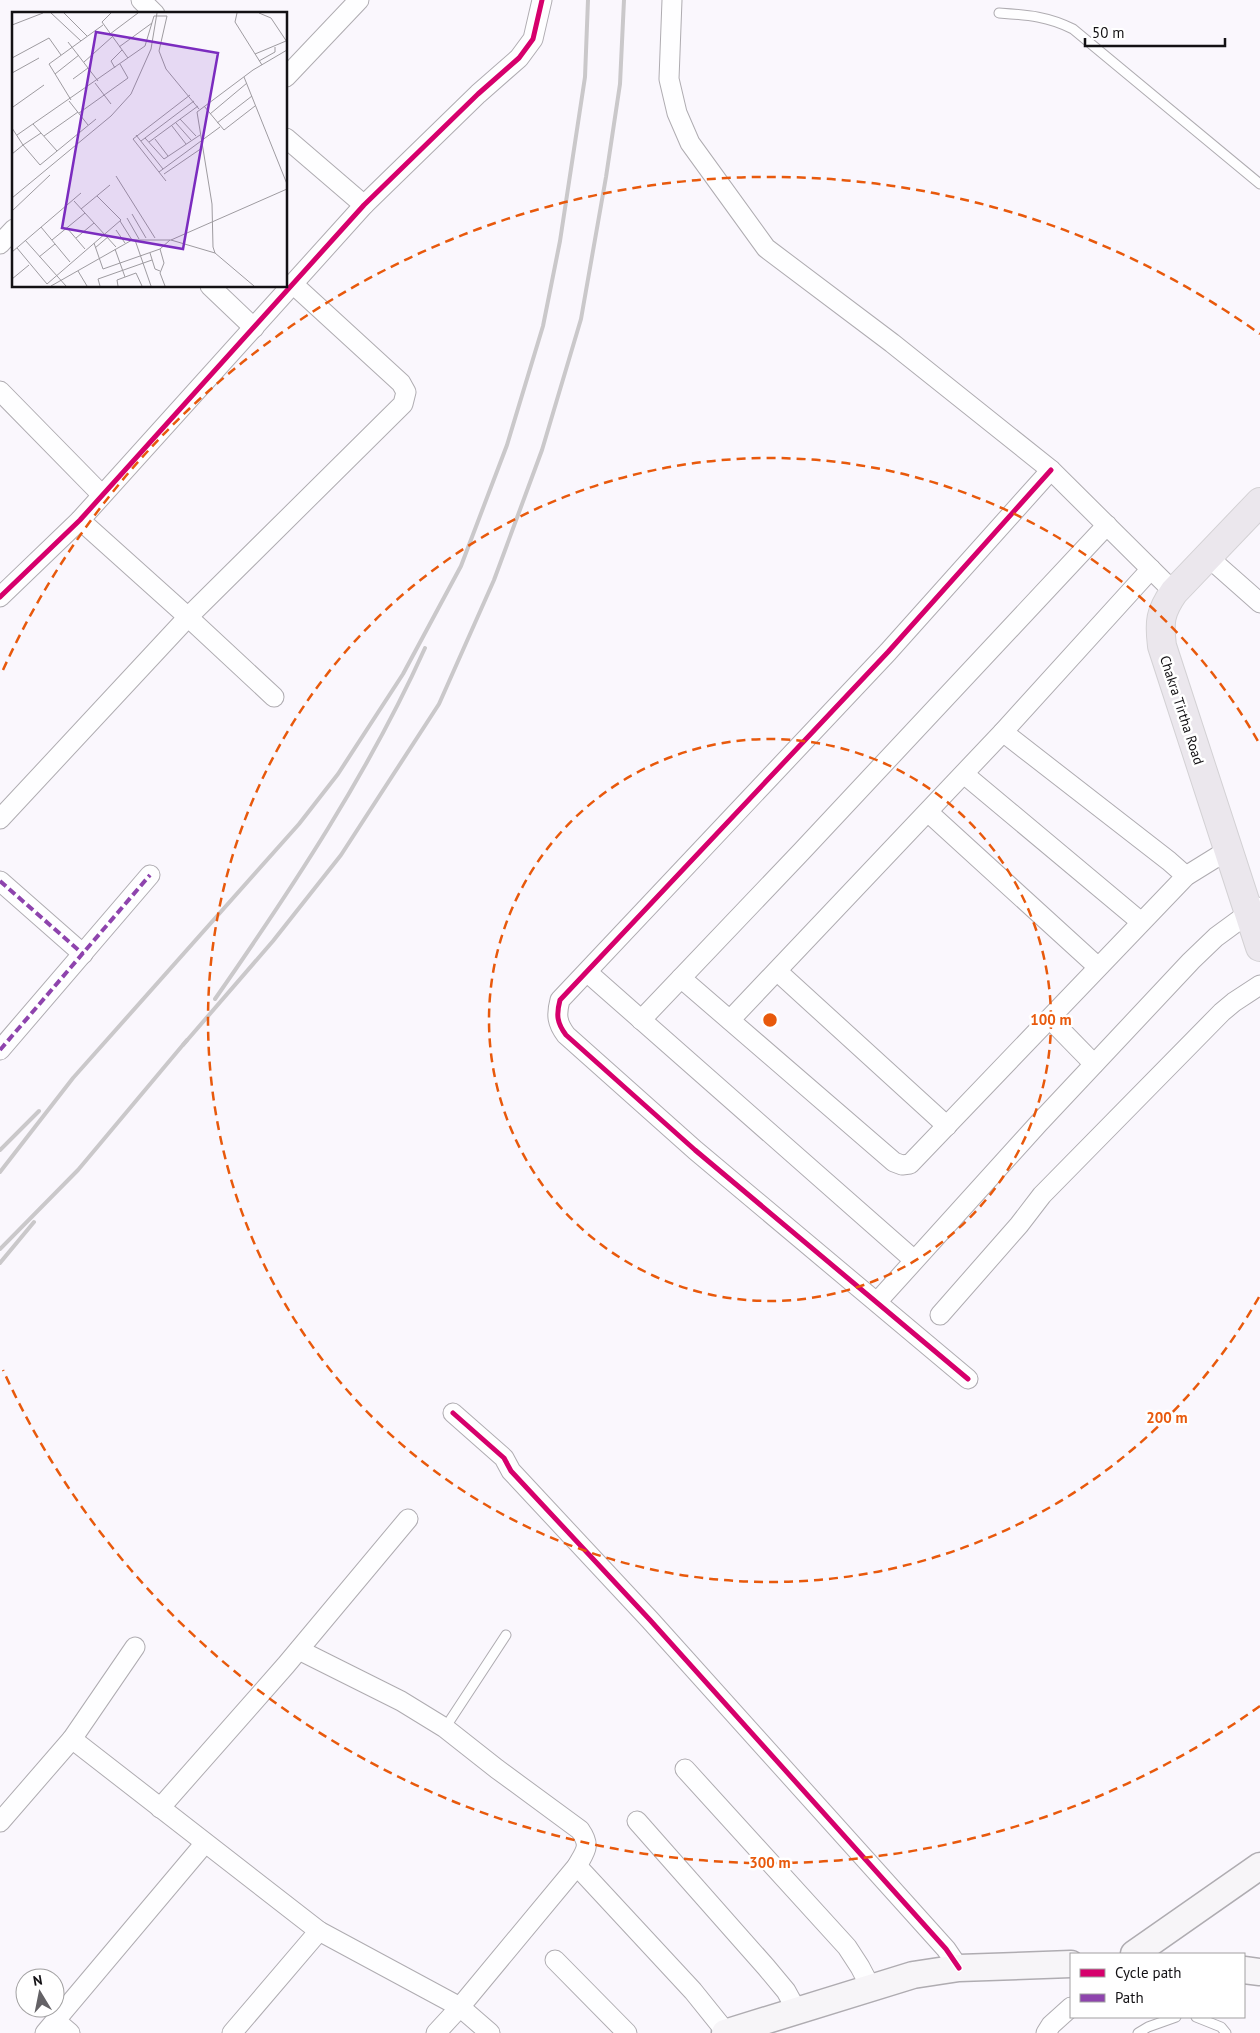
<svg xmlns="http://www.w3.org/2000/svg" width="1260" height="2033" viewBox="0 0 1260 2033" font-family="'PT Sans',sans-serif">
  <rect width="100%" height="100%" fill="#faf7fd"/>
  <g fill="none" stroke-linecap="round" stroke-linejoin="round">
    <defs>
      <g id="service">
        <path d="M999,13C1027,15 1047,16 1073,29L1260,184"/>
        <path d="M445,1728L506,1635"/>
        <path d="M1196,2017L1221,2027L1226,2033"/>
        <path d="M1138,2033L1148,2027L1176,2017"/>
      </g>
      <g id="minor">
        <path d="M141,0L155,14"/>
        <path d="M672,0L669,79L677,113L690,143L766,248L892,343L1051,470L1174,592"/>
        <path d="M286,77L359,0"/>
        <path d="M286,138L364,205"/>
        <path d="M0,244L14,229"/>
        <path d="M210,286L254,328"/>
        <path d="M0,391L101,494"/>
        <path d="M80,520L188,617L274,697"/>
        <path d="M1208,557L1260,603"/>
        <path d="M0,597L80,520L364,205L478,94L519,58L533,39L542,0"/>
        <path d="M1003,732L1169,861L1186,876"/>
        <path d="M964,774L1141,922"/>
        <path d="M928,812L1098,967"/>
        <path d="M0,819L188,617L403,404L406,392L401,383L293,284"/>
        <path d="M0,881L83,954"/>
        <path d="M777,971L947,1126"/>
        <path d="M587,972L914,1260"/>
        <path d="M681,978L894,1162L902,1165L910,1164L1186,876L1228,850"/>
        <path d="M1050,1019L1094,1064"/>
        <path d="M641,1020L802,851L1107,525"/>
        <path d="M730,1020L1003,732L1151,569"/>
        <path d="M0,1050L150,875"/>
        <path d="M877,1302L1038,1124L1191,961L1216,937L1257,907"/>
        <path d="M940,1315L1019,1225L1042,1195L1222,1012L1234,1002L1260,985"/>
        <path d="M968,1379L695,1150L566,1035C557,1023 556,1015 560,1000L888,652L1051,470"/>
        <path d="M453,1413L504,1458L511,1471L650,1620L946,1949L959,1968"/>
        <path d="M299,1650L401,1701L445,1728L497,1769L580,1830C591,1846 586,1850 577,1866L460,2007L436,2033"/>
        <path d="M72,1739L319,1931L460,2007L490,2033"/>
        <path d="M685,1769L847,1947L860,1967L871,1988"/>
        <path d="M160,1808L286,1665L408,1519"/>
        <path d="M637,1821L766,1967L786,1991L797,2011"/>
        <path d="M0,1822L72,1739L135,1647"/>
        <path d="M577,1866L693,1991L726,2032"/>
        <path d="M555,1960L627,2033"/>
        <path d="M56,2021L70,2033"/>
        <path d="M45,2033L205,1843"/>
        <path d="M232,2033L319,1931"/>
        <path d="M1046,2033L1051,2025L1071,2007"/>
      </g>
      <g id="secondary">
        <path d="M1134,1954L1260,1866"/>
        <path d="M1244,1970L1260,1972"/>
        <path d="M725,2033L913,1975L959,1968L1071,1964"/>
      </g>
      <path id="trunk" d="M1260,502L1174,592C1160,612 1159,622 1162,646L1260,947"/>
    </defs>
    <!-- service casing -->
    <use href="#service" stroke="#afacb1" stroke-width="11"/>
    <!-- minor casing -->
    <use href="#minor" stroke="#afacb1" stroke-width="21"/>
    <!-- secondary casing -->
    <use href="#secondary" stroke="#afacb1" stroke-width="29"/>
    <!-- trunk casing -->
    <use href="#trunk" stroke="#d3d1d4" stroke-width="30"/>
    <!-- service -->
    <use href="#service" stroke="#fefeff" stroke-width="9"/>
    <!-- minor -->
    <use href="#minor" stroke="#fefeff" stroke-width="19"/>
    <!-- secondary -->
    <use href="#secondary" stroke="#f7f5f8" stroke-width="26"/>
    <!-- trunk -->
    <use href="#trunk" stroke="#ebe7ed" stroke-width="28"/>
    <!-- rail -->
    <g stroke="#cac8ca" stroke-width="4">
      <path d="M215,999C293,887 369,772 425,648"/>
      <path d="M183,1045L273,941L341,855L439,704L494,580L542,450L581,319L606,177L620,84L624,0"/>
      <path d="M0,1150L39,1111"/>
      <path d="M0,1172L73,1078L299,824L338,774L403,674L461,566L507,445L543,326L560,241L585,77L588,0"/>
      <path d="M0,1249L78,1170L187,1040"/>
      <path d="M0,1263L34,1222"/>
    </g>
    <!-- quiet -->
    <g stroke="#8e44ad" stroke-width="4" stroke-dasharray="8 4" stroke-linecap="butt">
      <path d="M0,881L83,954"/>
      <path d="M0,1050L150,875"/>
    </g>
    <defs>
      <g id="cycleway">
        <path d="M0,597L80,520L364,205L478,94L519,58L533,39L542,0"/>
        <path d="M968,1379L695,1150L566,1035C557,1023 556,1015 560,1000L888,652L1051,470"/>
        <path d="M453,1413L504,1458L511,1471L650,1620L946,1949L959,1968"/>
      </g>
    </defs>
    <!-- cycleway casing -->
    <use href="#cycleway" stroke="#fff" stroke-width="8"/>
    <!-- cycleway -->
    <use href="#cycleway" stroke="#d6006c" stroke-width="5"/>
  </g>
  <!-- distance rings -->
  <g fill="none" stroke="#e8590c" stroke-width="2.5" stroke-dasharray="9 6">
    <circle cx="770" cy="1020" r="281"/>
    <path d="M1259 1297A562 562 0 1 1 1259 743"/>
    <path d="M1260 1706A843 843 0 0 1 3 1370M3 670A843 843 0 0 1 1260 334"/>
  </g>
  <g text-anchor="middle" stroke-width="5" stroke-linejoin="round" paint-order="stroke">
    <!-- street labels -->
    <g font-size="14" fill="#131114" stroke="#fff">
      <text transform="translate(1182 710) rotate(72)" y="5">Chakra Tirtha Road</text>
    </g>
  </g>
  <!-- overview -->
  <g transform="translate(12 12)">
    <rect width="275" height="275" fill="#faf7fd"/>
    <path fill="none" stroke="#9e9ba0" stroke-width="1" d="M39,1L69,29M52,1L75,24M99,1L90,10L116,46M225,1L223,10L250,53M247,1L259,6L275,30M0,13L31,1M98,22L126,1M56,30L86,69M107,35L140,11M243,42L274,29M0,46L37,26L49,43M247,49L263,40V35M72,50L100,25M103,56L99,49L110,38M0,61L27,46M43,62L67,43M232,65L275,172M61,67L76,56M0,70V103M83,71L99,92M59,88L37,52L91,13M57,89L76,113M192,94L212,118L243,94M1,95L32,73M67,101L116,66L108,52M198,102L235,71M168,107L184,124M164,111L179,128M205,111L240,84M21,112L45,139M160,114L174,132M0,116L11,133L0,142M29,121L11,133L28,153L84,107M5,123L133,34L142,4H155L147,39L154,57L187,97M124,123L151,157M32,124L66,100M133,126L152,147L188,123M143,127L156,144M129,129L182,89M137,130L186,94M147,160L208,115M152,162L190,136M104,164L143,226M154,169L121,127L178,83M0,186L99,104L119,82L139,37L145,1M62,189L104,235M69,197L98,173M0,199L38,163M120,202L134,226M115,206L127,227M108,209L120,228M29,215L58,250M55,216L73,237M104,218L113,231M64,226L82,211M13,228L54,274M40,228L73,201M123,228L139,274M159,228L275,177M82,231L91,257L148,237M5,236L35,272L109,208L85,184M83,236L97,224M103,237L113,265M0,240L69,181M138,241L143,257L148,259M27,245L43,232M66,259L75,274M0,267L17,253M39,274L120,228H159L203,241M88,274L86,267L140,248M106,274L105,268L124,261L130,274M153,274L148,261L152,251L148,237L158,228M242,274L203,241L201,235L200,192L185,100L241,58L275,38"/>
    <path fill="#7b2cbf" fill-opacity="0.15" stroke="#7b2cbf" stroke-width="2.5" d="M84,20L206,41L171,237L50,216Z"/>
    <rect width="275" height="275" fill="none" stroke="#131114" stroke-width="2.5"/>
  </g>
  <circle cx="770" cy="1020" r="8" fill="#e8590c" stroke="#fff" stroke-width="2.5"/>
  <g font-size="15" text-anchor="middle" font-weight="bold" fill="#e8590c" stroke="#fff" stroke-width="5" stroke-linejoin="round" paint-order="stroke">
    <text x="1051" y="1025">100 m</text>
    <text x="1167" y="1423">200 m</text>
    <text x="770" y="1868">300 m</text>
  </g>
  <!-- legend -->
  <rect x="1070" y="1953" width="175" height="65" fill="#ffffff" stroke="#a1a0a1"/>
  <rect x="1080" y="1969" width="25" height="8" fill="#d6006c" stroke="#a1a0a1"/>
  <text x="1115" y="1978" font-size="15" fill="#131114">Cycle path</text>
  <rect x="1080" y="1994" width="25" height="8" fill="#8e44ad" stroke="#a1a0a1"/>
  <text x="1115" y="2003" font-size="15" fill="#131114">Path</text>
  <!-- north arrow -->
  <g transform="translate(40 1993) rotate(350)"><circle r="24" fill="#ffffff" stroke="#a1a0a1"/>
  <path d="M0-4L9 19L0 12L-9 19Z" fill="#646266"/>
  <text y="-8" font-size="14" font-weight="bold" text-anchor="middle" fill="#131114">N</text>
  </g>
  <!-- scale -->
  <path d="M1085 38v8h140v-8" fill="none" stroke="#131114" stroke-width="2.5"/>
  <text x="1092" y="38" font-size="15" fill="#131114" stroke="#ffffff" stroke-width="4" paint-order="stroke">50 m</text>
</svg>
